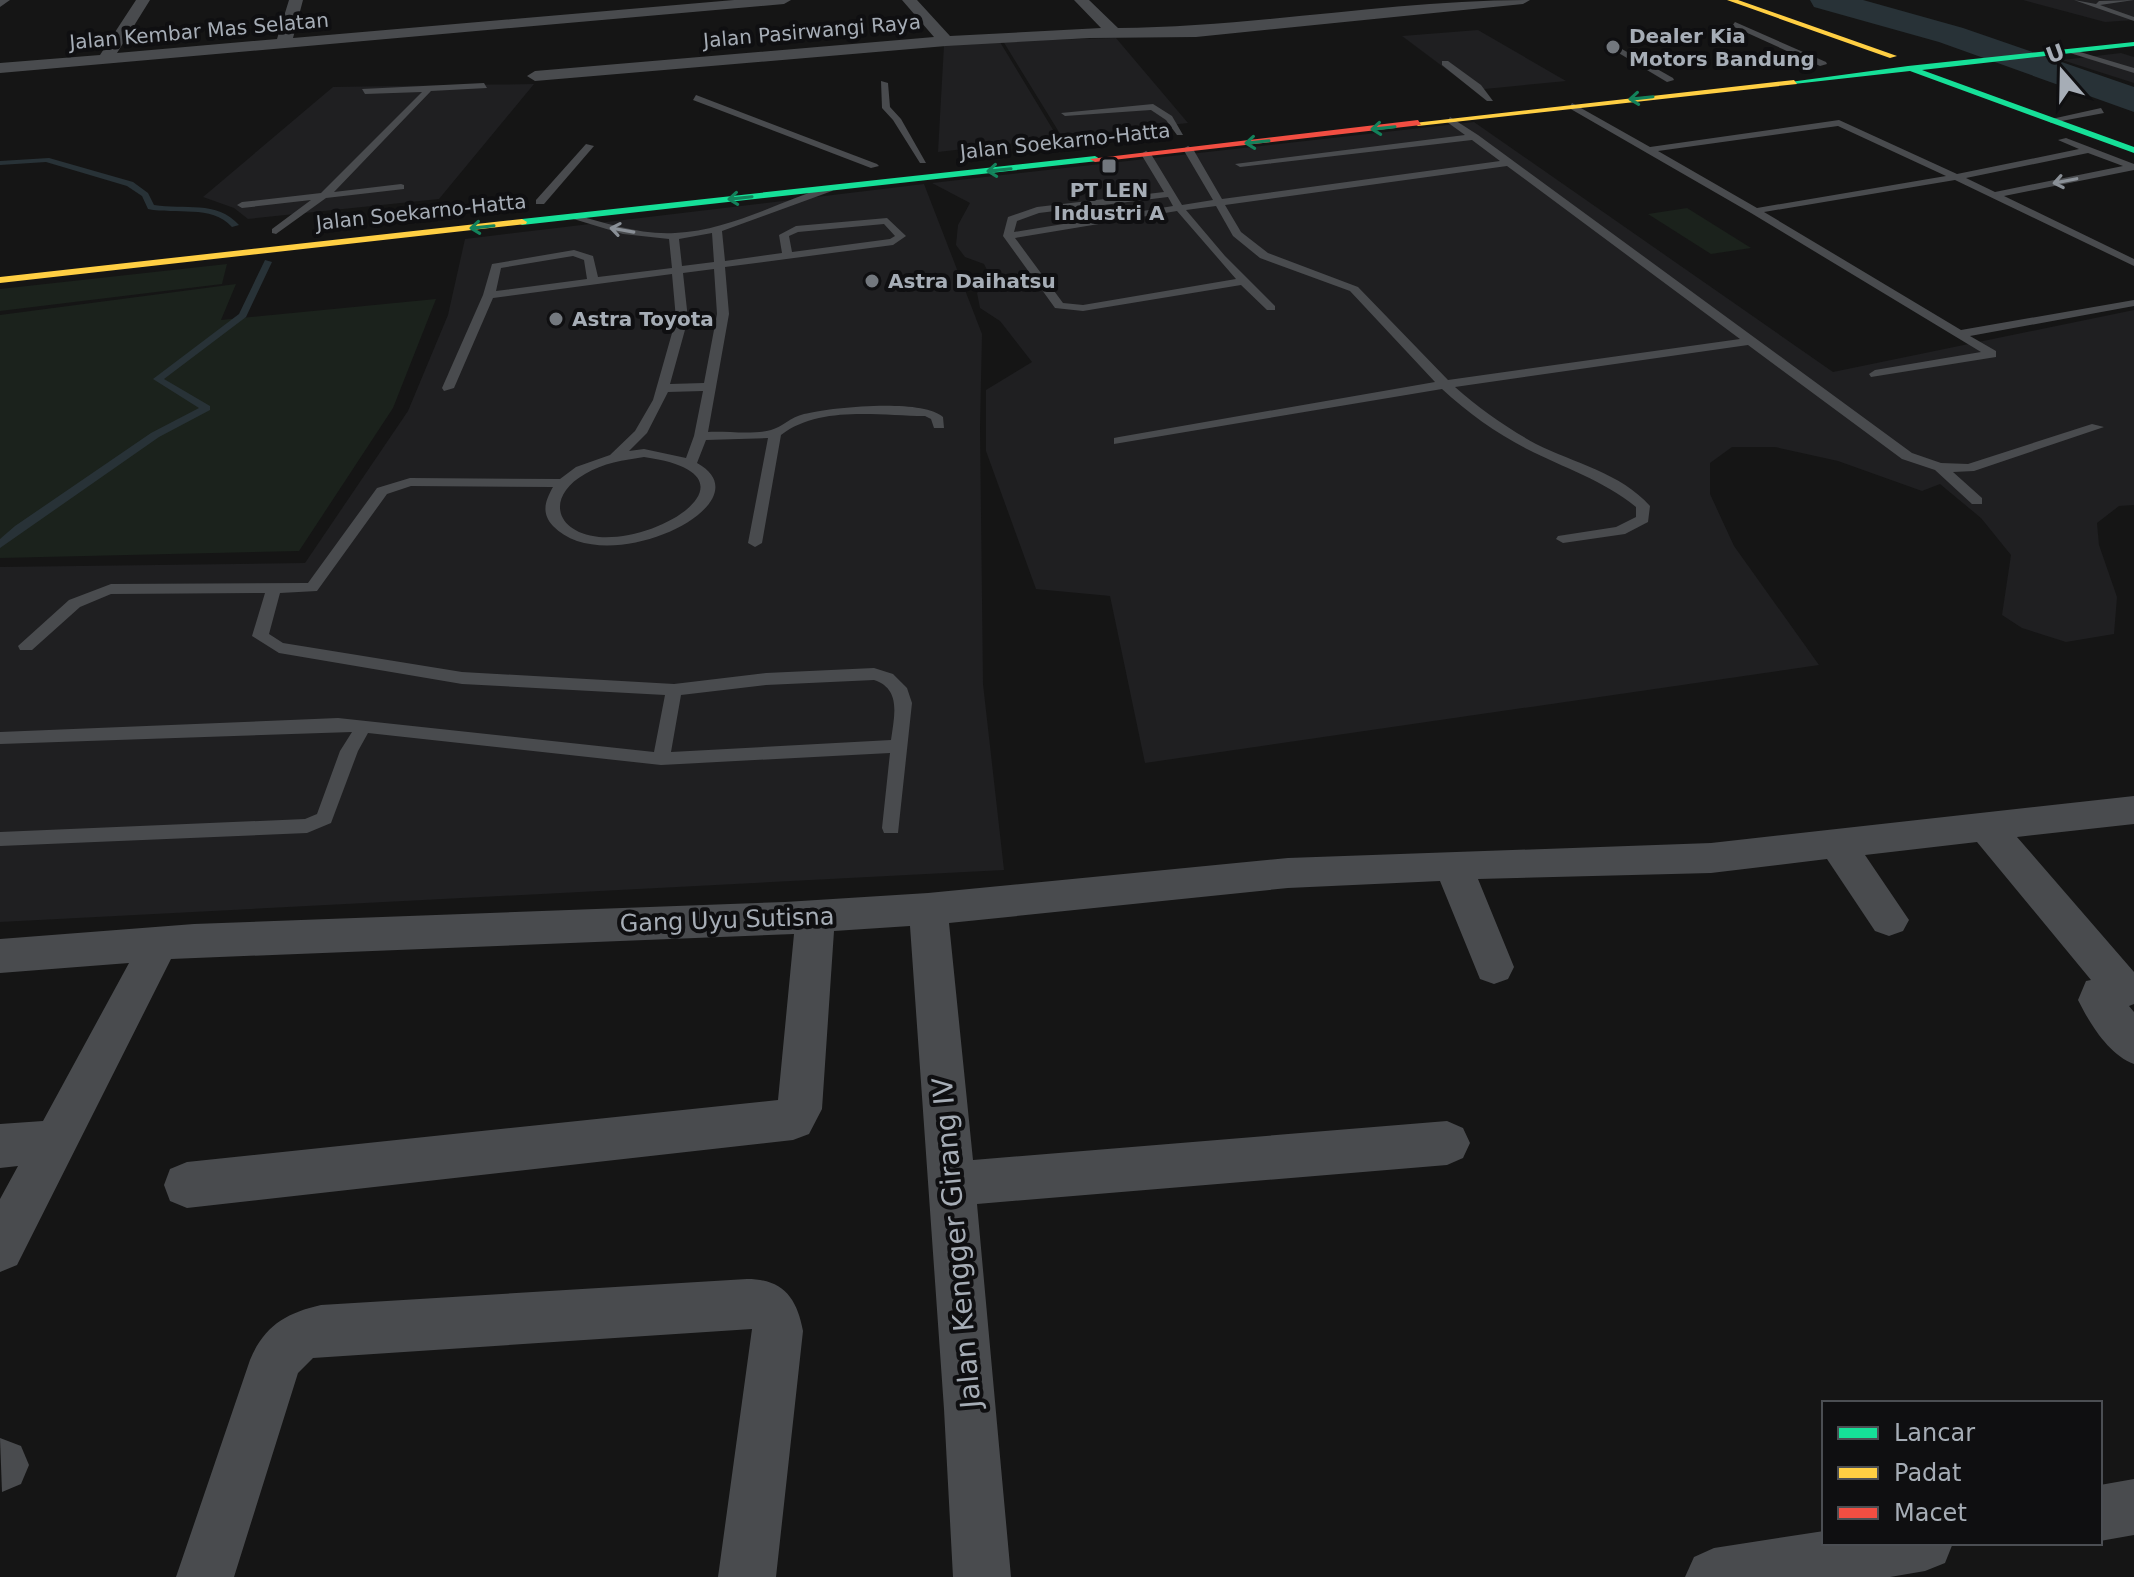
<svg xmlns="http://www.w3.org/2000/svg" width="2134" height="1577" viewBox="0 0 2134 1577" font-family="'DejaVu Sans',sans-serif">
  <rect width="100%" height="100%" fill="#151515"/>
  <!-- built -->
  <g fill="#1f1f21">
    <path d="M2023,0H2134V20L2105,22Z"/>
    <path d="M1478,30L1566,81L1474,90L1402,36Z"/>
    <path d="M1116,38L1188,123L1062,137L1003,41Z"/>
    <path d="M1000,42L1058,138L938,152L944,45Z"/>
    <path d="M2121,53L2134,57V83L2062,60Z"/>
    <path d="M534,84L439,199L248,219L234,208L203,197L333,87Z"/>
    <path d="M1474,122L1833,372L2134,310V505L2119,506L2097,523L2099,545L2117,597L2114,634L2066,642L2022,628L2002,615L2011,555L1981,518L1940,484L1922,491L1838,461L1775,447H1732L1710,463V494L1734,546L1819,665L1145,763L1110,596L1036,589L986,451V390L1032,362L1000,321L980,308L977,293L991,278L984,264L965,257L956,245L958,225L970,203L932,183Z"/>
    <path d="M924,184L982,334L980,427L983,684L1004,870L0,922V567L305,563L408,411L448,315L465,239Z"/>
  </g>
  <!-- green -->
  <g fill="#1b221c">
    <path d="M1687,208L1751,248L1711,254L1648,214Z"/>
    <path d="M227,264L222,284L0,311V289Z"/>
    <path d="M236,284L221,320L436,299L393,408L299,551L0,558V315Z"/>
  </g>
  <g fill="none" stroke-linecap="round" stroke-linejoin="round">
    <!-- stream -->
    <g fill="#283237" fill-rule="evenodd">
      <path d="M49,158L133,182L148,193L154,205C184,210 217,200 239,225L232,227C211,204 176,215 148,209L142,196L127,186L46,162L0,165V161Z"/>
      <path d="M265,260L272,262L246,317L164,379L210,406V410L159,437L0,548V539L15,526L151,433L199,408L153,379L239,314Z"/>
    </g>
    <!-- river -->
    <path fill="#283237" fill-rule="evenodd" d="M1810,0H1863L1963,28L2134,87V112L1939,42L1814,7Z"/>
    <!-- lane -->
    <g fill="#494b4e" fill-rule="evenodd">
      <path d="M2074,0L2096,4L2099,1L2134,0L2100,5L2134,17V21Z"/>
      <path d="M1735,22L1826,62L1827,64L1820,66L1732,26Z"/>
      <path d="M1620,48L1673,78L1674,80L1667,82L1617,52Z"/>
      <path d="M2070,49L2134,68V73L2070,53Z"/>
      <path d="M1442,61H1448L1481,85L1493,101H1487L1442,65Z"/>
      <path d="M881,81L888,83L890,107L901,119L926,163H920L893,120L882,108Z"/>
      <path d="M484,83L487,88L431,91L334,192L401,184L404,185V189L326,198L276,234L272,233V229L311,200L242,208L237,205L242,202L321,193L422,92L365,94L362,89Z"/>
      <path d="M696,95L877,164L879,166L871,168L693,100Z"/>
      <path d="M1572,103L1650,147L1839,120L1957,174L2079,149L2058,140L2066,138L2134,164V170L2004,196L2134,259V266L1955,180L1764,212L1961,330L2134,300V306L1970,336L1996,351V357L1871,377L1869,374L1875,370L1981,352L1751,213L1569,108ZM1838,126L1946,176L1757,208L1658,151ZM2088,153L2123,166L1995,192L1966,178Z"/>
      <path d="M1153,104L1172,116L1183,135H1177L1166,120L1151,110L1065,116L1061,113Z"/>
      <path d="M2101,108L2104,113L2051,123L2047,120Z"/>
      <path d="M1450,117L1478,135L1912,453L1941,463L1968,464L2092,424L2104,427L1974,471L1953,472L1982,498V504H1972L1935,470L1902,459L1748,345L1455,387C1480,409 1507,428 1536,444C1574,463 1621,473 1650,506L1648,522L1625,534L1563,543L1556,539L1558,536L1616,527L1636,517V507C1603,480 1564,468 1527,449C1496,433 1468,413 1442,389L1114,444V438L1119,437L1435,382L1350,291L1260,258L1233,236L1216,206L1186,210L1225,256L1275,306V310H1267L1241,285L1083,311L1055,308L1003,236L1008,217L1037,207L1164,192L1141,154L1146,151L1151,154L1182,205L1213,200L1183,149L1188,146L1193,149L1222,199L1500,161L1472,140L1240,167L1235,164L1465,135L1447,122ZM1507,166L1740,339L1448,380L1358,287L1268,253L1241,232L1225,205ZM1168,197L1173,206L1014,232L1017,221L1039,213ZM1177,211L1236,279L1083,305L1063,303L1015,238Z"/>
      <path d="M586,144L594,146L544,204H536V200Z"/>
      <path d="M829,186L834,189L832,191L722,231L725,261L782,253L779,235L796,226L887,218L906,236L893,245L725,267L729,314L708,432C727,431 753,435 771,430C782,427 791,417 804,414C831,407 923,398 943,417L944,428H934L931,419L925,416C879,416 820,405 781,435L762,543L755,547L748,543L768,438L706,440L697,463C770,503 606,582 553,526C541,513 545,501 553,487L411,486L387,494L317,591L280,593L269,634L283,643L462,672L674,684L766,673L874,668L893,674L907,688L912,703L898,833H884L882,828L890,753L661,765L368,733L358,751L331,823L307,833L0,846V832L305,819L317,814L340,751L352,732L0,744V732L338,718L654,752L665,695L462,684L279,653L252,636L265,593L111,594L80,607L32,650H20L18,646L69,600L111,584L308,583L377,488L410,478L560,479L576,467L610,455L635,431L653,400L676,319L672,274L493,298L454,388L444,391L442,388L483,295L492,264L574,250L593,256L598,277L672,268L669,239L623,234L567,217L572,214C606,223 640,235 675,233C730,230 778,202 829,186ZM884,224L895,236L890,239L792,252L789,236L798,232ZM712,233L714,262L682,266L679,239ZM573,256L584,260L587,279L496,291L501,268ZM714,269L717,314L704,383L670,384L688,319L683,273ZM703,391L694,436L686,458L644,449L629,451L647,433L668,392ZM644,457C765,474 664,542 599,537C554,532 546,496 585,474C603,463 624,460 644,457ZM874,680C902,689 894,717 891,740L671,752L681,695L766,685Z"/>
    </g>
    <!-- street -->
    <g fill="#494b4e" fill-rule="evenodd">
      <path d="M0,0H10L0,7Z"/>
      <path d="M136,0H150L117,53L277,39L289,0H303L293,38L734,0H791L784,4L0,73V63L100,55Z"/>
      <path d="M902,0H917L950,36L1101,28L1074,0H1089L1118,28C1256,27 1392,0 1530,0L1523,4L1196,37L1090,38L946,46L535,81L527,76L535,71L934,37Z"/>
      <path d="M2134,796V824L2017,837L2134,972V1004L2129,1006L2134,1012V1064C2109,1055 2090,1024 2078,1000L2086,981L2091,980L1977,842L1865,855L1909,920L1903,931L1889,936L1875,931L1827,859L1711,873L1478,879L1514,967L1508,979L1494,984L1480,979L1440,881L1288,888L949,923L973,1160L1447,1121L1463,1128L1470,1143L1463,1158L1447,1165L977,1204L1011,1577H953L944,1409L910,926L834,931L822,1109L809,1134L793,1140L187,1208L170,1201L164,1185L170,1169L187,1162L778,1100L794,934L171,959L17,1265L0,1272V1199L18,1166L0,1168V1124L43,1121L129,963L0,973V939L194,924L785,902L928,893L1288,858L1711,843Z"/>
      <path d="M747,1279C783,1279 797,1298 803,1331L776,1577H718L752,1329L313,1358L298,1373L234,1577H176L250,1360C264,1326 286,1313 321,1305Z"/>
      <path d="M0,1438L21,1446L29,1465L21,1484L2,1492Z"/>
      <path d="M2134,1479V1535L2100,1541V1485Z"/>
      <path d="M1824,1531V1543H1953L1945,1563L1925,1571L1890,1577H1685L1694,1557L1714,1548Z"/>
    </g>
    <!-- fast -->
    <g fill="#16e098" fill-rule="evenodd">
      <path d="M2134,42V46L1922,70L2134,147V153L1910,71L1794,84L1790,82L1908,66Z"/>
      <path d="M1095,156L1100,159L1098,161L522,225L517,222L522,219Z"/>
    </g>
    <!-- slow -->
    <g fill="#ffcf43" fill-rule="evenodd">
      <path d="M1727,0H1738L1897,56L1890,58Z"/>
      <path d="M1794,80L1797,84L1418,126L1414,123Z"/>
      <path d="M522,219L527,222L526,224L0,283V277Z"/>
    </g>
    <!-- jam -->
    <path fill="#f24e42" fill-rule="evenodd" d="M1418,120L1421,125L1095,162L1090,159Z"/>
  </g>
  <!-- one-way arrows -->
  <defs><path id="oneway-shaft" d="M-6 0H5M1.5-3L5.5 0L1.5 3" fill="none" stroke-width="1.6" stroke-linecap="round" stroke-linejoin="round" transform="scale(2)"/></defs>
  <g stroke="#13825b">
    <use href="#oneway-shaft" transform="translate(1641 98) rotate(174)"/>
    <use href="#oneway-shaft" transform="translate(1383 128) rotate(174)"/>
    <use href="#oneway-shaft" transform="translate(1257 142) rotate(174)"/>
    <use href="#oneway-shaft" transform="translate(999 170) rotate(174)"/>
    <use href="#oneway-shaft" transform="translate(740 198) rotate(174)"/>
    <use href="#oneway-shaft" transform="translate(482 227) rotate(174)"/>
  </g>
  <g stroke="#8a9097">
    <use href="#oneway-shaft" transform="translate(2065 181) rotate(169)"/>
    <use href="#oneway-shaft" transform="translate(622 230) rotate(-170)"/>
  </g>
  <!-- markers -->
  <g fill="#73787e" stroke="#0f0f11" stroke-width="3">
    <circle cx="1613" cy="47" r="8"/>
    <rect x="1101" y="158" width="16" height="16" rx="4"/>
    <circle cx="872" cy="281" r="8"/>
    <circle cx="556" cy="319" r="8"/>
  </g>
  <g text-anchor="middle" stroke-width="8" stroke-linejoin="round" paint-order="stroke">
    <!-- far-street labels -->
    <g font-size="20" fill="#a6adb6" stroke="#0f0f11">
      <text transform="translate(199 31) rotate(-5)" y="7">Jalan Kembar Mas Selatan</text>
      <text transform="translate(812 31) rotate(-5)" y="7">Jalan Pasirwangi Raya</text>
      <text transform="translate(1065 141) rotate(-6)" y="7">Jalan Soekarno-Hatta</text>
      <text transform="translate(421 212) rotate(-6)" y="7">Jalan Soekarno-Hatta</text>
    </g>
    <!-- far-poi labels -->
    <g font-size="20" font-weight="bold" fill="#a6adb6" stroke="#0f0f11" text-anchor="start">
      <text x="1629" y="43">Dealer Kia<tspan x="1629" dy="23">Motors Bandung</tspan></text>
      <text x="1109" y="197" text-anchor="middle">PT LEN<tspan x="1109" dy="23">Industri A</tspan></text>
      <text x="888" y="288">Astra Daihatsu</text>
      <text x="572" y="326">Astra Toyota</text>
    </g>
    <!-- street labels -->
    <g font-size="24" fill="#a6adb6" stroke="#0f0f11">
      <text transform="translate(727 920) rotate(-2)" y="8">Gang Uyu Sutisna</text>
    </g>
    <!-- near-street labels -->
    <g font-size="28" fill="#a6adb6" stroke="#0f0f11">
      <text transform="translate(956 1243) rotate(-95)" y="10">Jalan Kengger Girang IV</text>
    </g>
  </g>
  <!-- legend -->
  <rect x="1822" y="1401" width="280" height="144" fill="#0f0f11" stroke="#4b4e53" stroke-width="2"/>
  <rect x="1838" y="1427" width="40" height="12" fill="#16e098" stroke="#4b4e53" stroke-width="2"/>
  <text x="1894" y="1441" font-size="24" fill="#a6adb6">Lancar</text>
  <rect x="1838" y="1467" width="40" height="12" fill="#ffcf43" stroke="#4b4e53" stroke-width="2"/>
  <text x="1894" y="1481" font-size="24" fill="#a6adb6">Padat</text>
  <rect x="1838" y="1507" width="40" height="12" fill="#f24e42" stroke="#4b4e53" stroke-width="2"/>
  <text x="1894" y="1521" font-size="24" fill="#a6adb6">Macet</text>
  <!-- north arrow -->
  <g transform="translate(2062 72) rotate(340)" stroke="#0f0f11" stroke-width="6" paint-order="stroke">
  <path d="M0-6L14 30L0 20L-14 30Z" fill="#a6adb6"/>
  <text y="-12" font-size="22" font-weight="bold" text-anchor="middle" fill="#a6adb6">U</text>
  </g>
</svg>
